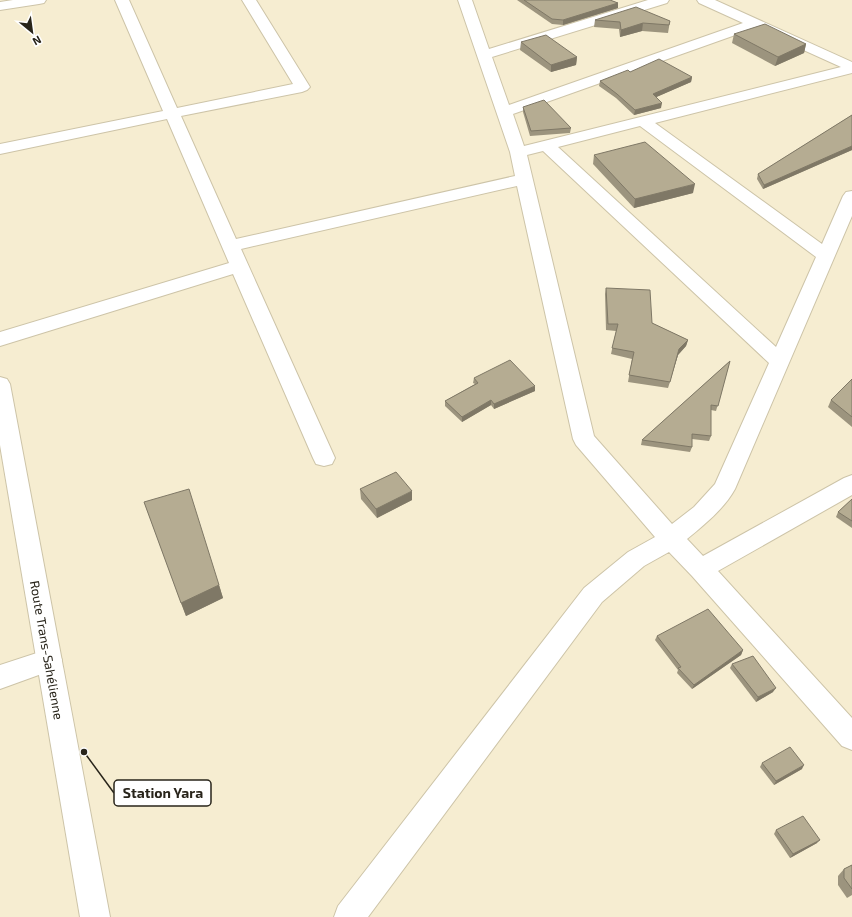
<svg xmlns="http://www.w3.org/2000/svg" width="852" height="917" viewBox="0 0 852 917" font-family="'Exo 2',sans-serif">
  <rect width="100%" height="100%" fill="#f6edd1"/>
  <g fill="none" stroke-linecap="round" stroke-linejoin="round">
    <defs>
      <g id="minor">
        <path d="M13,0H46L44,3L39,4L0,10V2Z"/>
        <path d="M115,0H129L177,108L293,84L242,0H256L310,87L307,90L302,92L181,116L236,239L515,176L510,152L458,0H472L489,49L648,0H669L667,3L492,57L509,105L743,23L699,3L697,0H715L852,62V73L655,123L822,244L843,196L846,192L852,191V216L735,489C724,509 704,525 687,539L703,556L844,478L852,475V495L718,571L852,718V750L842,746L692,576L669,552L644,566L602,602L368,917H334L338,906L584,588L628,552L655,537L576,445L573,439L517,186L241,249L335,458L332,464L324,466L316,464L313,458L233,274L0,346V332L229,263L167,119L0,154V144L163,111ZM755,28L841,67L524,146L513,114ZM640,126L816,257L776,347L558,147ZM543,151L769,363L715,484L694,507L672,524L594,436L527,155Z"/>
        <path d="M49,649L58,652L62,660L58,668L0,689V665Z"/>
      </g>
      <path id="highway" d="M0,377L7,379L10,384L110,917H80L0,445Z"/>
    </defs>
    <!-- minor casing -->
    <use href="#minor" stroke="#cdc4a8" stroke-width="2"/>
    <!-- highway casing -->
    <use href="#highway" stroke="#cdc4a8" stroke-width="2"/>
    <!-- minor -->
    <use href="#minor" fill="#fff" fill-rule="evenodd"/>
    <!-- highway -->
    <use href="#highway" fill="#fff" fill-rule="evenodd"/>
  </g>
  <!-- wall -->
  <g fill="#9c947e">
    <path d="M517,0H610L618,3V8L563,25L552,24Z"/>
    <path d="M595,20L670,21L668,33L642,31L620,37L619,29L594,27Z"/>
    <path d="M734,34L806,44L804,53L775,66L732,43Z"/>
    <path d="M521,42L577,57L576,65L551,72L520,50Z"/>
    <path d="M630,72L692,77L691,82L656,97L661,108L634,115L616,98L599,86L600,81Z"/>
    <path d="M523,107L571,128L570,133L530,136L523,112Z"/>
    <path d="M852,115V150L763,189L757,179L758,174Z"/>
    <path d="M594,155L693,193L634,208L593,164Z"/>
    <path d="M606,288L652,323L688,340L686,346L678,355L668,388L628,382L632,359L611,354L616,331L606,330L605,294Z"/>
    <path d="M730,361L716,411L711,410V436L709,441L692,439V447L690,452L641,445L642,440Z"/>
    <path d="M474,378L535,391L494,409L491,405L462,422L445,406V401L475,384L473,383Z"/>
    <path d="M852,379V427L828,407L831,400Z"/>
    <path d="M360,489L412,500L377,518L361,499Z"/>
    <path d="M852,499V528L836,517L838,512Z"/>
    <path d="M144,502L219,585L223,598L186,616Z"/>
    <path d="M657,636L743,650L741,655L692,689L677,673L678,670L655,640Z"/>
    <path d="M732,664L773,692L756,702L730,668Z"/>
    <path d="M762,763L802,769L774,785L760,767Z"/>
    <path d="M776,830L817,843L790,858L774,834Z"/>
    <path d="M852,865V895L847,898L838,885V876L844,869Z"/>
  </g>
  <!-- shaded-wall -->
  <g fill="#7f7866">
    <path d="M618,3V8L563,25V20Z"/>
    <path d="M643,23L642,31L620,37L621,30Z"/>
    <path d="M806,44L804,53L775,66L778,57Z"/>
    <path d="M577,57L576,65L551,72V65Z"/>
    <path d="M692,77L691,82L652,99L653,94Z"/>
    <path d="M662,103L661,108L634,115L635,110Z"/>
    <path d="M852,146V150L763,189L764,185Z"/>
    <path d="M695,184L693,193L634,208L635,199Z"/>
    <path d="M688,340L686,346L678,355L668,388L679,349Z"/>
    <path d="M535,386V391L494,409V404Z"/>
    <path d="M491,400V405L462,422V417Z"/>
    <path d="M412,491V500L377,518L376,509Z"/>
    <path d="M219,585L223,598L186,616L181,603Z"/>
    <path d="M743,650L741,655L692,689L694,685Z"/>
    <path d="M776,688L773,692L756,702L758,697Z"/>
    <path d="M804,765L802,769L774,785L776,781Z"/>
    <path d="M820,840L817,843L790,858L793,854Z"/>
  </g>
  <!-- building -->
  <g fill="#b5ac92" stroke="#7f7866">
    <path d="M524,0H610L618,3L563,20L552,19Z"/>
    <path d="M636,7L670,21L669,25L643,23L621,30L620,22L595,20Z"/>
    <path d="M765,24L806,44L778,57L734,34Z"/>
    <path d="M546,35L577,57L551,65L521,42Z"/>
    <path d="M659,59L692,77L653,94L662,103L635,110L617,94L600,81L628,70L630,72Z"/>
    <path d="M544,100L571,128L531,131L523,107Z"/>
    <path d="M852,115V146L764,185L758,174Z"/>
    <path d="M645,142L695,184L635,199L594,155Z"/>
    <path d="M606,288L650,290L652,323L688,340L679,349L670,382L629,375L634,352L612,348L618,324H608Z"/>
    <path d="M510,360L535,386L494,404L491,400L462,417L445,401L478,383L474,378Z"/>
    <path d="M730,361L718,406L711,405V436L692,434V447L642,440Z"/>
    <path d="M852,379V417L831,400Z"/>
    <path d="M396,472L412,491L376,509L360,489Z"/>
    <path d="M189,489L219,585L181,603L144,502Z"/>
    <path d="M852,499V521L838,512Z"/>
    <path d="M708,609L743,650L694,685L678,668L681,667L657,636Z"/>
    <path d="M753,656L776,688L758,697L732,664Z"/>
    <path d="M790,747L804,765L776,781L762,763Z"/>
    <path d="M803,816L820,840L793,854L776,830Z"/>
    <path d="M852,865V889L844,878V869Z"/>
  </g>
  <g text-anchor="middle" stroke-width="3" stroke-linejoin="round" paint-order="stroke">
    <!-- street labels -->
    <g font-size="13" fill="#28241a" stroke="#fff">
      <text transform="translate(47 650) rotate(80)" y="5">Route Trans-Sahélienne</text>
    </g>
  </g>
  <!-- callouts -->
  <path fill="none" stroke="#28241a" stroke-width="1.5" d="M84 752L114 793"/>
  <circle fill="#28241a" stroke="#fff" stroke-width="1.5" cx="84" cy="752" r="4"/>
  <rect fill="#fff" stroke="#28241a" stroke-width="1.5" x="114" y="780" width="97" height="26" rx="4"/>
  <g font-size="14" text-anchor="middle" font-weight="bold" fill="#28241a">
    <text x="163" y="798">Station Yara</text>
  </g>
  <!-- north arrow -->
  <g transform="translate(32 32) rotate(151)" stroke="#ffffff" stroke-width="3" paint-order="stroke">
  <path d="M0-3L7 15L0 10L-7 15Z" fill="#28241a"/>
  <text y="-6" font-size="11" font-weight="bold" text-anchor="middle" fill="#28241a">N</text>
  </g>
</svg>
